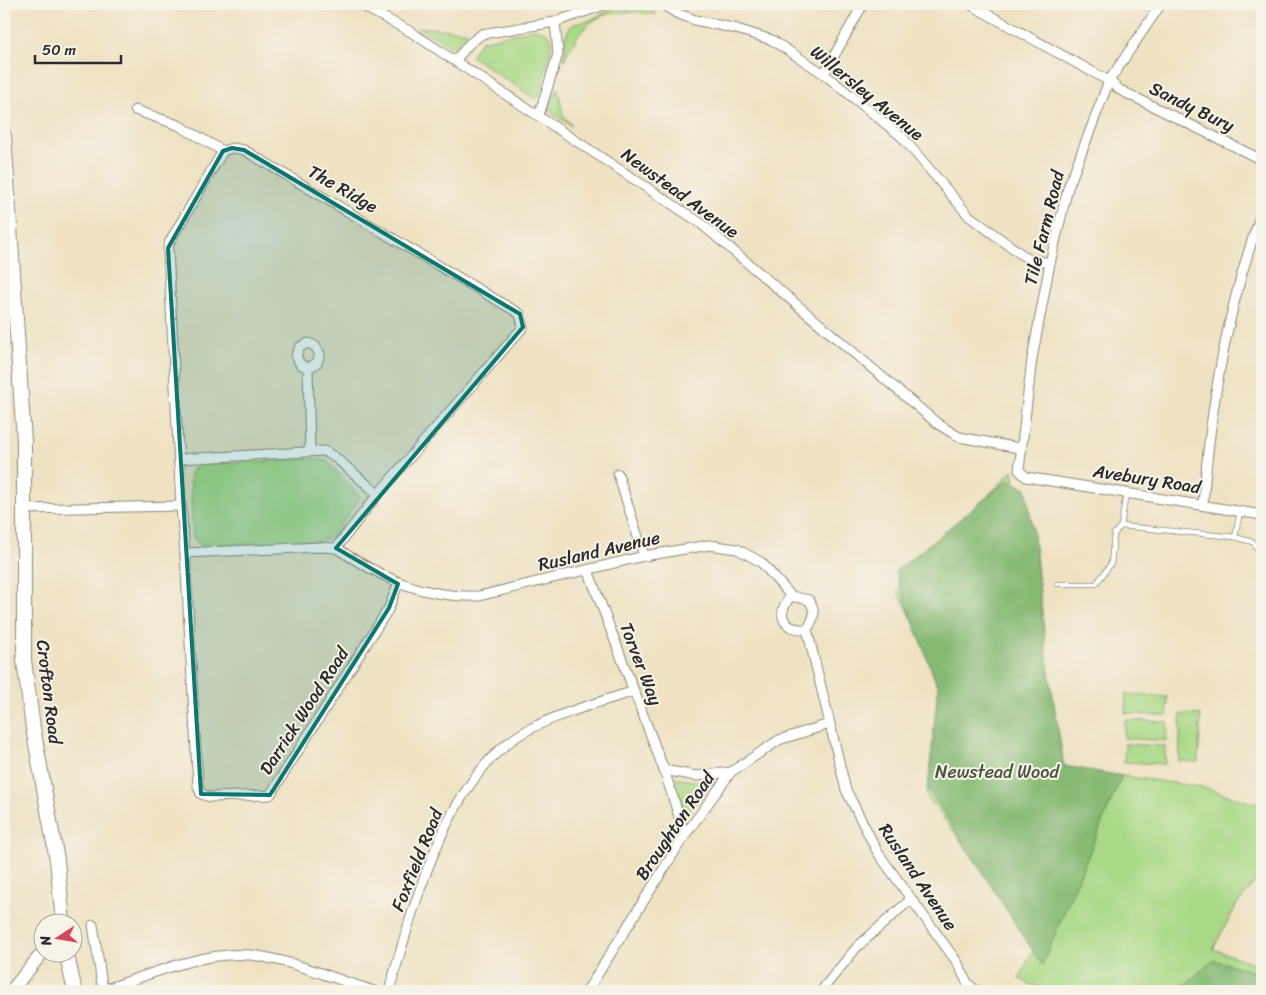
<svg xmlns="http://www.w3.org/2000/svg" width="1266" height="995" viewBox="0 0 1266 995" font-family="Sriracha,sans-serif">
  <rect width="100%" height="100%" fill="#f7f3e8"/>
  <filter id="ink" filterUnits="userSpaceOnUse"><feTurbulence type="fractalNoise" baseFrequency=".02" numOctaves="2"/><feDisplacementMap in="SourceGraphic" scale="10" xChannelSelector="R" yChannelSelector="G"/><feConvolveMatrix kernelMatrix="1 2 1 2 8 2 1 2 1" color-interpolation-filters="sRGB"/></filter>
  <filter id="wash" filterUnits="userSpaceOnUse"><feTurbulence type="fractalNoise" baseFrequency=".0096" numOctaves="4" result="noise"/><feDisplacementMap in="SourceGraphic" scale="20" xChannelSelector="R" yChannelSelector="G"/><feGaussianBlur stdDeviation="1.12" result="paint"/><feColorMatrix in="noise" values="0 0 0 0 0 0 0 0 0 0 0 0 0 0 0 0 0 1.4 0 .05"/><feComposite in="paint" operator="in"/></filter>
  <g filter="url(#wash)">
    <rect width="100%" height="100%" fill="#eee2c3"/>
    <!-- green -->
    <g fill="#a9d986" stroke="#6a8258">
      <path d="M623,4H648L657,15C607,7 587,13 564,60L566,35L571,25L590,20Z"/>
      <path d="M417,27L466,31L467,35L453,48Z"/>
      <path d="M535,29C545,31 549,32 552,42L540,95L535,99L471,56L481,41Z"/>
      <path d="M558,88L563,114L572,126L553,114L550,106Z"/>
      <path d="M314,459L327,461L360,497L334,536L320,541L201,546L193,538L190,472L200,464Z"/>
      <path d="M1013,470L1055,761L1072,769L1202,787L1249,802H1262V873L1236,906L1213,949L1262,966V991H1045L1019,979L1042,931L1019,918L926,795L947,686L897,590Z"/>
      <path d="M1126,694L1168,697L1167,716L1125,713Z"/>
      <path d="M1181,714L1201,715L1198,762L1179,761Z"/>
      <path d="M1125,720L1168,722L1166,741L1124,738Z"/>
      <path d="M1125,744L1165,746V764L1124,762Z"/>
      <path d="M672,778L694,781L716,778L686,815Z"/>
    </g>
    <!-- forest -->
    <g fill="#86b973" stroke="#58724f">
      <path d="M1008,480L1026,488L1034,537L1047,659L1064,766L1122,776L1042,965L928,788L938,688L895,572Z"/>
      <path d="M1214,960L1262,974V991H1177Z"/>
    </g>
  </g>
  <g filter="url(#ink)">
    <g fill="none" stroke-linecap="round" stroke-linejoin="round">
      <defs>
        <g id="lane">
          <path d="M1240,511L1235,537L1253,542L1262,556"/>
          <path d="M1121,526L1126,493"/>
          <path d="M1057,584H1096L1111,564L1114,534L1121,526L1235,537"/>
        </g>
        <g id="street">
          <path d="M359,4L411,32L699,222L938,424L959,437L1019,448"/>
          <path d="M662,4L676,13L695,20L737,29L772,40L824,74L902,137L969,216L1028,259L1050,263"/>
          <path d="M969,4L1109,81L1120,90L1262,160"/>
          <path d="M1161,4L1109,81L1068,188L1050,263L1032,359L1019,470L1026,477L1262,515"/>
          <path d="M455,61L469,44L482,34L555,22L607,4"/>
          <path d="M824,74L863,4"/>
          <path d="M135,110L178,125L223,151"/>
          <path d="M539,115L558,54L555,22"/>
          <path d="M308,368L317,363L320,354L315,346L308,343L300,347L296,355L300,364L308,368L310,450"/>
          <path d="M618,474L644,556"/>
          <path d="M1203,504C1211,403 1227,307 1262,212"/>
          <path d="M181,506L168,248L170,241L223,151L232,148L244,150L520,314L523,327L378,494"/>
          <path d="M24,509L181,506L185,553L320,547L336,548L378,494L336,458L324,451L179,459"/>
          <path d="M336,548C383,578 422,598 479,596L644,556L709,545L737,549L761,562L791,596"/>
          <path d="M185,553L198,786L201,794L210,797L270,795L389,608L398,584"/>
          <path d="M588,570L664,770L685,835"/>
          <path d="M791,596L809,600C816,611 815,618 807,629C783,631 775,614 791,596Z"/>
          <path d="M807,629L846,790L878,853L957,962L968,984L977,991"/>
          <path d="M664,770L696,776L731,772"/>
          <path d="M93,925L103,991"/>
          <path d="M103,990C147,976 204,950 250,955C289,959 337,980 374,991"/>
          <path d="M389,991C413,909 446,775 526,731C559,713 598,703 634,691"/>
          <path d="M587,991L685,835L731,772L779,740L829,724"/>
          <path d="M821,991L857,947L910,900"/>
        </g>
        <path id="secondary" d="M11,991L43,952"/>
        <g id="primary">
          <path d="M4,135L24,441V660L33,728L57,860L63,922"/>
          <path d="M66,952L75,991"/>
        </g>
      </defs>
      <!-- lane casing -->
      <use href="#lane" stroke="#8c8677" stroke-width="6"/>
      <!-- street casing -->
      <use href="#street" stroke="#8c8677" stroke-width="11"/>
      <!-- secondary casing -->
      <use href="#secondary" stroke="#8c8677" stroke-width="14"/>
      <!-- primary casing -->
      <use href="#primary" stroke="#8c8677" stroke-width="16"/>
      <!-- lane -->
      <use href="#lane" stroke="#fff" stroke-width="4.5"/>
      <!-- street -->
      <use href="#street" stroke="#fff" stroke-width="9"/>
      <!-- secondary -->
      <use href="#secondary" stroke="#fff" stroke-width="12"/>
      <!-- primary -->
      <use href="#primary" stroke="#fff" stroke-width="14"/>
    </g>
  </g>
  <!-- marked area -->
  <path fill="#0f766e" fill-opacity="0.2" stroke="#0f766e" stroke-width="4" stroke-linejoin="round" d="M232,148L244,150L520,314L523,327L336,548L398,584L389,608L270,795L201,794L168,248L223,151Z"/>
  <g text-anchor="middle" stroke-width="4" stroke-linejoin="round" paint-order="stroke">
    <!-- street labels -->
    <g font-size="18" fill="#2b2b2b" stroke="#f7f3e8">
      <text transform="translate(867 93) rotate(39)" y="6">Willersley Avenue</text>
      <text transform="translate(1192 107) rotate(26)" y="6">Sandy Bury</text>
      <text transform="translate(343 189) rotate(30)" y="6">The Ridge</text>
      <text transform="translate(680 193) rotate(36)" y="6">Newstead Avenue</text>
      <text transform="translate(1044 228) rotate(-76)" y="6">Tile Farm Road</text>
      <text transform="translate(1147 479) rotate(9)" y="6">Avebury Road</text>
      <text transform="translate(599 551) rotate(-13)" y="6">Rusland Avenue</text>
      <text transform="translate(641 664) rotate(69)" y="6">Torver Way</text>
      <text transform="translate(49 692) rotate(83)" y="6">Crofton Road</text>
      <text transform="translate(304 711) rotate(-57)" y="6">Darrick Wood Road</text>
      <text transform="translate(675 826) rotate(-56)" y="6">Broughton Road</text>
      <text transform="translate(417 860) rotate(-68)" y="6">Foxfield Road</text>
      <text transform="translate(918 877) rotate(56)" y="6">Rusland Avenue</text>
    </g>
    <!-- park labels -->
    <g font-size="18" fill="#4a5642" stroke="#f7f3e8">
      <text x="997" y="778">Newstead Wood</text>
    </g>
  </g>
  <!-- margin -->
  <rect width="1266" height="995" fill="none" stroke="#f7f3e8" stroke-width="20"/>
  <!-- north arrow -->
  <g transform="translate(58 938) rotate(258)"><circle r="24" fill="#f7f3e8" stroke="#a5a39c"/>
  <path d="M0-4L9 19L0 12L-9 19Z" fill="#d1495b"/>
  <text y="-8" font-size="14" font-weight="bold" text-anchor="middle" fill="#2b2b2b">N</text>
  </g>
  <!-- scale -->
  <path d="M35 55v8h86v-8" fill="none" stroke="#2b2b2b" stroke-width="2.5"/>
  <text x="42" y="55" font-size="15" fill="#2b2b2b" stroke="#f7f3e8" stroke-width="4" paint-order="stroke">50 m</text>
</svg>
